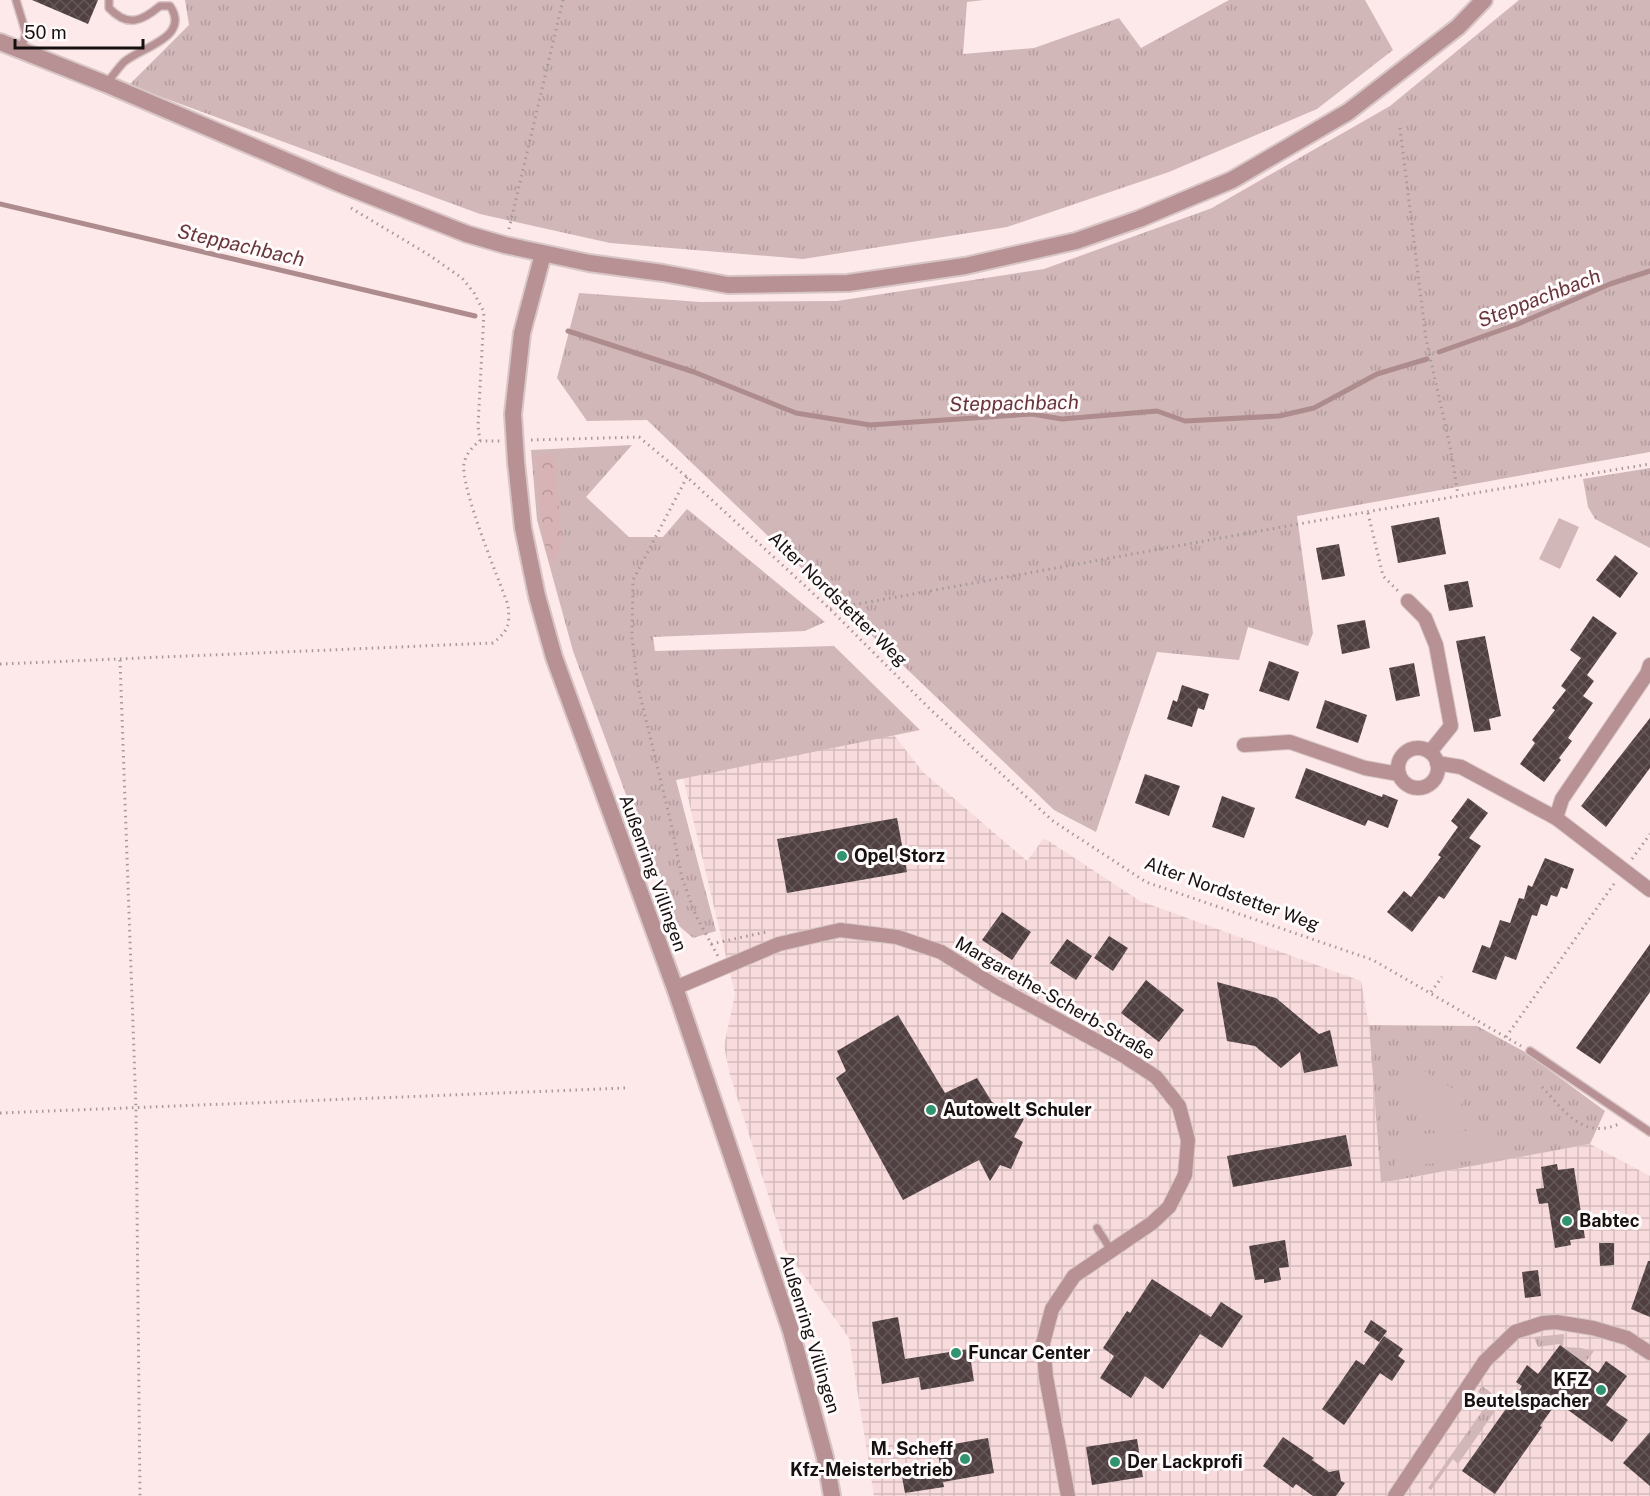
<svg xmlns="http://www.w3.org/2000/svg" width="1650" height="1496" viewBox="0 0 1650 1496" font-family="'Public Sans',sans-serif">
  <defs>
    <pattern id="industrial-grid" width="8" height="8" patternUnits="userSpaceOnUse" patternTransform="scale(1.5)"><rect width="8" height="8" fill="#f8dbdc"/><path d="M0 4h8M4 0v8" fill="none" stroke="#d4bbbc"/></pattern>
    <pattern id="grass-tufts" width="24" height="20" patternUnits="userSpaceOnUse" patternTransform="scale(1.5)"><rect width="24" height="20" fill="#d2b7b9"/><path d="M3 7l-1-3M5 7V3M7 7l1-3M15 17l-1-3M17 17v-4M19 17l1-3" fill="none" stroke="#b49c9e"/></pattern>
    <pattern id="forest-crowns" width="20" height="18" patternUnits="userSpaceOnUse" patternTransform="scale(1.5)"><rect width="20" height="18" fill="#d7b3b5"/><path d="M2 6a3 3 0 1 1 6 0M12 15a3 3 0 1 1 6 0" fill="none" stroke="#b8999b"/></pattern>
    <pattern id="building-cross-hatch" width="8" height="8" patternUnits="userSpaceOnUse" patternTransform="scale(1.5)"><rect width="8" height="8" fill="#504041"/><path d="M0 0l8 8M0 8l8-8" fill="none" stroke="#655859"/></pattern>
  </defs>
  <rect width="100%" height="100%" fill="#fde9e9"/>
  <!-- industrial -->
  <path fill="url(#industrial-grid)" d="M835,660L923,772L1027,861L1044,838L1140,901L1361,981L1369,1025L1381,1183L1590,1144L1650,1176V1496H874L849,1338L786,1251L730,1075L724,1046L735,994L657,669Z"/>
  <!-- grass -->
  <g fill="url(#grass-tufts)">
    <path d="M185,0H984L967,2L963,54L1034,48L1119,18L1141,48L1229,0H1365L1393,50L1317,109L1169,172L1007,227L803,259L610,243L480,214L129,85L189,25Z"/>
    <path d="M1519,0H1650V452L1297,516L1313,633L1308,646L1248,627L1239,660L1157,652L1096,832L1054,810L647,420L587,421L557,378L579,293L700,302L837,301L1044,269L1212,208L1390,106Z"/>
    <path d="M632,445L586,497L629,537H663L687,509L825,622L805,631L653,637L655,651L834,646L920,730L676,780L716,931L693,938L678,925L646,849L573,651L537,520L531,450Z"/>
    <path d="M1650,468V548L1595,519L1588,507L1583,479Z"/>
    <path d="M1369,1025L1477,1026L1525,1052L1605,1111L1590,1144L1381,1183Z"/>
    <path d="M1564,1334L1563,1347L1581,1348L1594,1351L1585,1363L1559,1344L1538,1347L1534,1337Z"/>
    <path d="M1482,1386L1502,1401L1458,1464L1453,1459L1431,1490L1428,1488L1490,1400L1478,1392Z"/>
  </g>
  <!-- forest -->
  <path fill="url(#forest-crowns)" d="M554,453L562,542L553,567L544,542L535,456Z"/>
  <!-- garden -->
  <g fill="#d2b7b9">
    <path d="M1559,518L1579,527L1560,569L1539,559Z"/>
    <path d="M1415,1065L1466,1097L1449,1125L1398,1094Z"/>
    <path d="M1497,1129L1499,1159L1396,1166L1394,1136Z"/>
  </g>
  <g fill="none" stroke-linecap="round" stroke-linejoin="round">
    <!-- stream -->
    <g stroke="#ae8c8e" stroke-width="5">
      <path d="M0,204L475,316"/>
      <path d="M568,331L694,372L796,413L870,425L1032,414L1062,419L1157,411L1185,421L1279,416L1314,408L1377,374L1427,359"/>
      <path d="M1439,352L1518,324L1610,284L1650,271"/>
    </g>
  </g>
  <!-- building -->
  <g fill="url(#building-cross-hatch)">
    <path d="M32,0H98L88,24Z"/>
    <path d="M1439,517L1446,554L1398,563L1391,526Z"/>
    <path d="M1339,544L1345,576L1322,580L1316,548Z"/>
    <path d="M1615,555L1638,573L1620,598L1596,580Z"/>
    <path d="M1468,581L1473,607L1449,611L1444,585Z"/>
    <path d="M1593,616L1617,633L1587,675L1594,681L1583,696L1593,703L1568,738L1572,741L1559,758L1561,760L1544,782L1520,764L1535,743L1532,740L1555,710L1552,708L1566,690L1561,686L1581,658L1570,650Z"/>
    <path d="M1365,620L1370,648L1342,654L1337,625Z"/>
    <path d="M1485,636L1501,716L1489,719L1491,730L1474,732L1456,641Z"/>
    <path d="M1269,661L1299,672L1289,701L1259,691Z"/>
    <path d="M1414,663L1420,696L1396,701L1389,668Z"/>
    <path d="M1182,685L1209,694L1204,710L1198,708L1192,727L1167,719L1173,700L1177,702Z"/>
    <path d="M1325,700L1367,715L1358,743L1316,728Z"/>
    <path d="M1650,718V768L1606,827L1581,806Z"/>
    <path d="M1306,768L1382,797L1383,794L1398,800L1388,828L1368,820L1365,826L1295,798Z"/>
    <path d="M1145,774L1180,786L1169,816L1135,803Z"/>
    <path d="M1222,796L1255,808L1244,838L1212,827Z"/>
    <path d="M1468,798L1488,813L1469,838L1481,846L1444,899L1439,896L1412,932L1387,912L1404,891L1411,897L1441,857L1438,855L1458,827L1451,821Z"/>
    <path d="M897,818L907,872L787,893L777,839Z"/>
    <path d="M1545,858L1574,869L1567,889L1561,887L1557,897L1551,895L1547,906L1541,904L1537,916L1532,915L1516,960L1505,956L1496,980L1472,972L1482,945L1490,948L1500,920L1510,923L1519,898L1524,899L1528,885L1532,887Z"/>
    <path d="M1002,912L1031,932L1012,960L982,940Z"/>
    <path d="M1109,936L1128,948L1113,971L1094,958Z"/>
    <path d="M1067,939L1092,956L1076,980L1050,963Z"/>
    <path d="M1650,944V992L1600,1064L1576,1048Z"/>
    <path d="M1146,980L1184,1010L1159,1042L1121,1013Z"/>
    <path d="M1217,982L1276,998L1319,1034L1330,1030L1338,1066L1304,1073L1300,1052L1281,1068L1255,1046L1227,1041Z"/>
    <path d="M898,1015L945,1093L977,1078L992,1102L1024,1119L1014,1137L1023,1142L1011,1169L1000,1165L990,1181L979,1160L903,1200L836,1078L846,1071L837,1051Z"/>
    <path d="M1346,1135L1352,1166L1233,1187L1227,1156Z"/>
    <path d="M1557,1164L1558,1170L1574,1168L1585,1238L1570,1240L1571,1245L1555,1248L1548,1203L1539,1204L1536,1189L1544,1188L1541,1167Z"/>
    <path d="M1285,1240L1289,1267L1279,1268L1281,1280L1264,1283V1279L1255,1280L1249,1246Z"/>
    <path d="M1599,1243H1614V1265L1600,1266Z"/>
    <path d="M1648,1261H1650V1317L1631,1309Z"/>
    <path d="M1538,1270L1541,1296L1525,1298L1522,1272Z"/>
    <path d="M1152,1279L1211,1317L1221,1302L1243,1316L1222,1348L1200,1334L1163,1389L1145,1376L1131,1398L1100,1378L1114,1356L1103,1348L1127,1311L1130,1313Z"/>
    <path d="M898,1317L905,1359L969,1349L974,1381L921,1390L919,1377L882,1384L872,1322Z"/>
    <path d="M1371,1320L1387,1331L1379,1342L1364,1332Z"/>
    <path d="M1384,1336L1403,1349L1398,1356L1405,1361L1392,1381L1380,1373L1344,1425L1322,1409L1356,1360L1364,1365Z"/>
    <path d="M1560,1345L1598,1373L1606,1361L1627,1376L1606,1405L1628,1420L1612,1442L1557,1402L1540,1426L1542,1427L1495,1494L1462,1471L1522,1386L1516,1382L1527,1365L1538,1374Z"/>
    <path d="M1650,1432V1486L1623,1463Z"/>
    <path d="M1283,1437L1314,1458L1312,1460L1329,1472L1339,1470L1341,1481L1345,1483L1336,1496H1313L1296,1484L1293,1488L1263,1466Z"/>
    <path d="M988,1438L994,1473L943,1482L944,1487L905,1493L902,1477L941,1471L937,1447Z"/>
    <path d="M1137,1439L1143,1477L1092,1485L1086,1447Z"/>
  </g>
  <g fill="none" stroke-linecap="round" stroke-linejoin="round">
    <defs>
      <g id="service">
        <path d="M16,0L26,33L21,51"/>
        <path d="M106,84C112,77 118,68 124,62C142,47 191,37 170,6H160C142,21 128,28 109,8V0"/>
        <path d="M1530,1051L1650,1132"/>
        <path d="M1097,1228L1111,1250"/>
      </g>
      <g id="minor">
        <path d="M1408,601L1425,618L1436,645L1451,726L1430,752"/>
        <path d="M1244,745L1290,742L1365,768L1399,774"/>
        <circle cx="1418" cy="768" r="20"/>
        <path d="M1437,763L1461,767L1556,818L1650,890"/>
        <path d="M1556,818L1562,799L1647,674L1650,665"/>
        <path d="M675,988L779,944L840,930L897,937L941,952L995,986L1119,1053L1156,1077L1179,1106L1188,1140L1185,1175L1169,1207L1152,1223L1074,1276L1052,1309L1043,1343L1046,1377L1068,1496"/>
        <path d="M1395,1496L1485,1361L1515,1332L1543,1323L1556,1322L1593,1328L1627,1338L1650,1353"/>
      </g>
      <g id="tertiary">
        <path d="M0,42L106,84L338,183L467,234L505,245L589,263L663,273L728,285L848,283L965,266L1076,241L1139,219L1232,180L1348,112L1458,27L1484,0"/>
        <path d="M513,414L522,333L543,254"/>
        <path d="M516,462L523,528L537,596L554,657L675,988L791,1331L825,1457L832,1496"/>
      </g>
    </defs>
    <!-- service casing -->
    <use href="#service" stroke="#d8c6c6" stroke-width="10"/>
    <!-- minor casing -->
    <use href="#minor" stroke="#d8c6c6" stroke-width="16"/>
    <!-- tertiary casing -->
    <use href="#tertiary" stroke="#d8c6c6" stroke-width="20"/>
    <!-- path -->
    <g stroke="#a79999" stroke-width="3" stroke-dasharray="1.5 4.5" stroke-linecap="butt">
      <path d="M1400,128L1426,339L1451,451L1458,495"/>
      <path d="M351,208L429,255L462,278L474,293L484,312L478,426L480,441"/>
      <path d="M509,229L563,0"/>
      <path d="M531,440L639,437L687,477L830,609L931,710L1053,821L1146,882L1373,960L1521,1046"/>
      <path d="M687,477L633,580L632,638L638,687L671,823L682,878L696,916L718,956"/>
      <path d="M1368,513L1383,576L1398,591"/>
      <path d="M830,609C1103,560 1376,508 1650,464"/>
      <path d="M120,660L136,1109L140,1496"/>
      <path d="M0,664L493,643C509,630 510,625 508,605C498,577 460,487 464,463C466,454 473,446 480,441H500"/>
      <path d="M1632,859L1650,834"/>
      <path d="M711,944L766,932"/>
      <path d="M1431,992L1442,977"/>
      <path d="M1506,1037L1616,881"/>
      <path d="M1542,1087C1564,1110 1582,1140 1619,1124"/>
      <path d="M0,1113L626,1088"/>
    </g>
    <!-- service -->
    <use href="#service" stroke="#b79193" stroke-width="7"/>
    <!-- minor -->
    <use href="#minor" stroke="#b79193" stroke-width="14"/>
    <!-- tertiary -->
    <use href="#tertiary" stroke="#b79193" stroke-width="16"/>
    <defs>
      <path id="tertiary-bridge" d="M513,414L516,462"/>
    </defs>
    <!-- tertiary-bridge casing -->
    <use href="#tertiary-bridge" stroke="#d8c6c6" stroke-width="20" stroke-linecap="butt"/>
    <!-- tertiary-bridge -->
    <use href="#tertiary-bridge" stroke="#b79193" stroke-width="16"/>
  </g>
  <!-- markers -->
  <g fill="#309470" stroke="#fffafb" stroke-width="2">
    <circle cx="842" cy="856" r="6"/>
    <circle cx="931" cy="1110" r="6"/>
    <circle cx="1567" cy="1221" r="6"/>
    <circle cx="956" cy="1353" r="6"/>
    <circle cx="1601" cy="1390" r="6"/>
    <circle cx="965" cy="1459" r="6"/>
    <circle cx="1115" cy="1462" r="6"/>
  </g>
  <g text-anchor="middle" stroke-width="6" stroke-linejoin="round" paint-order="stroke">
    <!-- street labels -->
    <g font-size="18" fill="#161010" stroke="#fffafb">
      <text transform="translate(838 599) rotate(44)" y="6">Alter Nordstetter Weg</text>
      <text transform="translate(653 873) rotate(70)" y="6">Außenring Villingen</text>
      <text transform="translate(1232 894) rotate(20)" y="6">Alter Nordstetter Weg</text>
      <text transform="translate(1055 998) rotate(30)" y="6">Margarethe-Scherb-Straße</text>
      <text transform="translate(810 1334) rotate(73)" y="6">Außenring Villingen</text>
    </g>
    <!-- poi labels -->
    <g font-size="18" font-weight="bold" fill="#161010" stroke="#fffafb" text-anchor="start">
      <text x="854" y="862">Opel Storz</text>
      <text x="943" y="1116">Autowelt Schuler</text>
      <text x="1579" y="1227">Babtec</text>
      <text x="968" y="1359">Funcar Center</text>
      <text x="1589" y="1386" text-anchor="end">KFZ<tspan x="1589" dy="21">Beutelspacher</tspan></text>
      <text x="953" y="1455" text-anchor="end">M. Scheff<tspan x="953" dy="21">Kfz-Meisterbetrieb</tspan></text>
      <text x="1127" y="1468">Der Lackprofi</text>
    </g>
    <!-- water labels -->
    <g font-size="20" font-style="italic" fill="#68353a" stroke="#fffafb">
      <text transform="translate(241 245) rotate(13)" y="7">Steppachbach</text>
      <text transform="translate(1539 298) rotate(-21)" y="7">Steppachbach</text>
      <text transform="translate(1014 403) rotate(-1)" y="7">Steppachbach</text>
    </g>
  </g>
  <!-- scale -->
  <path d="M15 39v9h128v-9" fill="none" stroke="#161010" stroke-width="3"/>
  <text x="24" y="39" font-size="18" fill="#161010" stroke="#fffafb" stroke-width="4.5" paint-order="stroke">50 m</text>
</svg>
